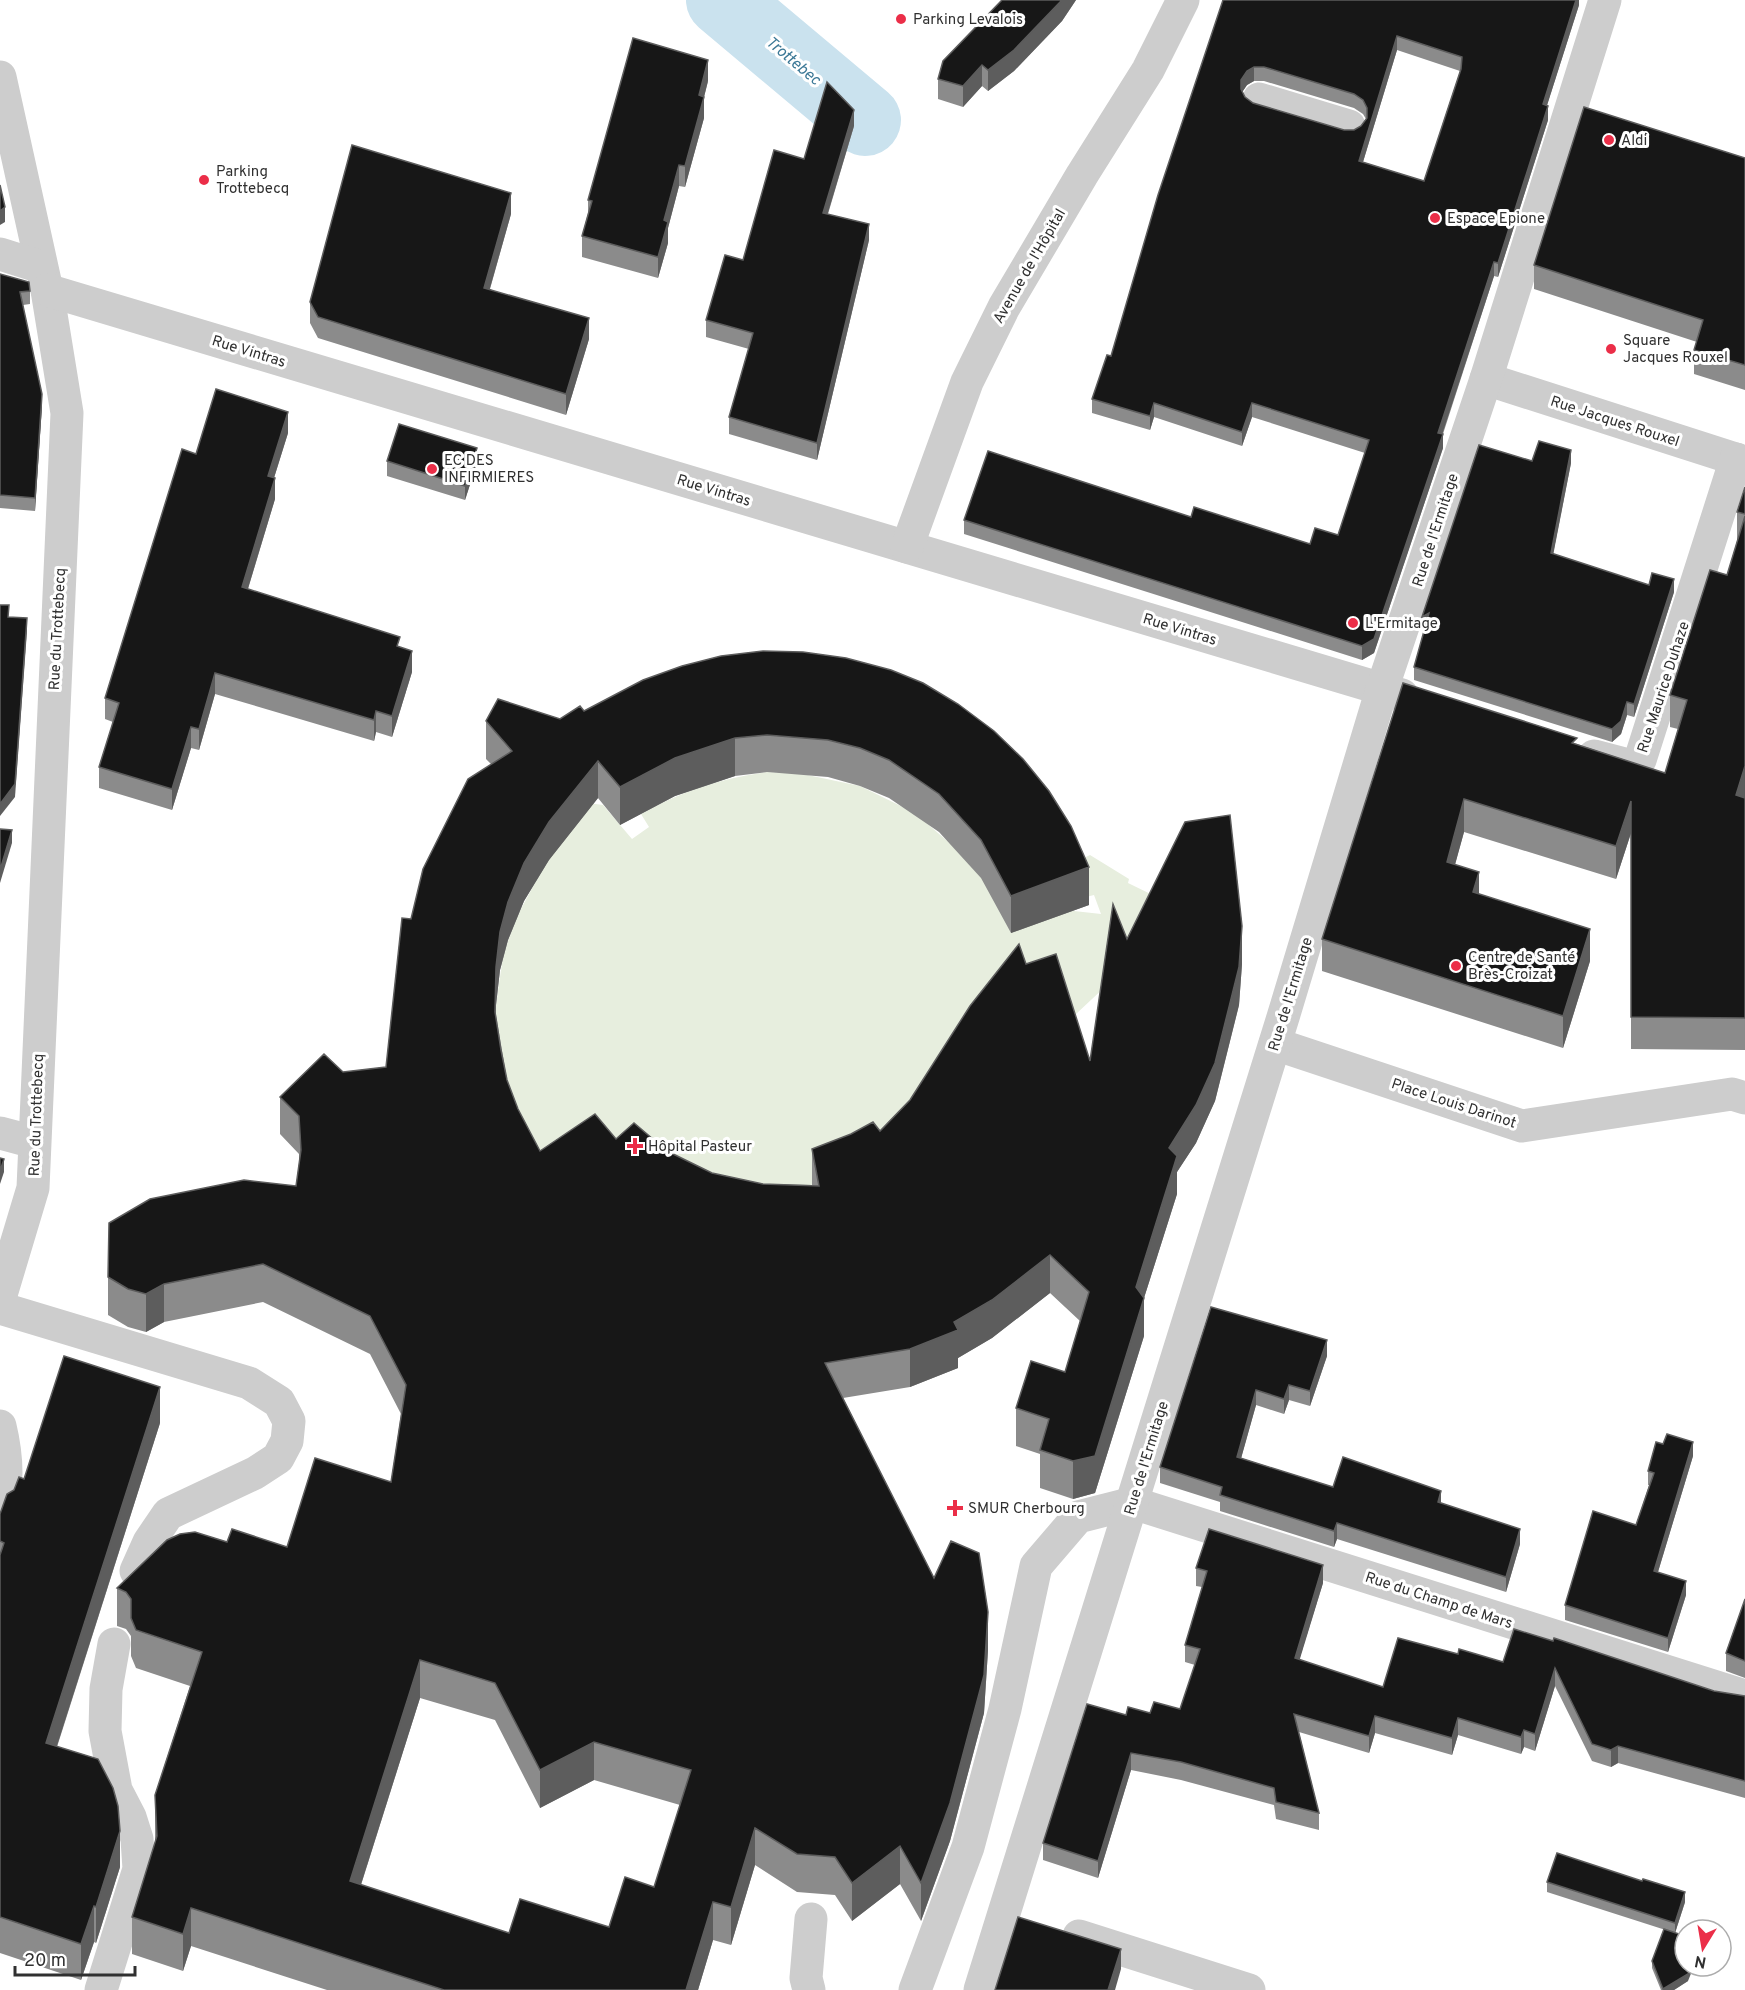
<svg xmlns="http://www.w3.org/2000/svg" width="1745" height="1990" viewBox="0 0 1745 1990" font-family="Overpass,sans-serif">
  <rect width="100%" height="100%" fill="#fff"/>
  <!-- green -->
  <path fill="#e7eede" d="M767,772L798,773L860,786L915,813L961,853L1074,911L1101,914L1094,895L1086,897L1071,864L1090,855L1129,879L1128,883L1165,901L1107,985L1076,1014L946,1080L812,1186L542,1188L495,1063L496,1005L503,956L515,920L536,881L552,798L603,805L632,839L649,827L641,814C681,791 721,778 767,772Z"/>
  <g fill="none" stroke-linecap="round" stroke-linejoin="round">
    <!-- river -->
    <path stroke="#cae2ee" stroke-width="72" d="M722,0L865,120"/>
    <!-- minor -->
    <g stroke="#cdcdcd" stroke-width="33">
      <path d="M0,77L47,290L67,413L33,1188L0,1298"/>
      <path d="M1259,99L1349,126"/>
      <path d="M0,254L41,267"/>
      <path d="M47,290L1402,695"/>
      <path d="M1486,379L1745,462"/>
      <path d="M907,547L967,382L1004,307L1082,175L1148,70L1183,0"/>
      <path d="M1594,756L1632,766L1640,760L1736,459"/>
      <path d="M1275,1044L1522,1126L1732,1094L1745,1098"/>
      <path d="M0,1133L34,1142"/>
      <path d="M0,1308L249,1383L279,1402L289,1421L287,1441L278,1458L255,1473L168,1514L149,1542L136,1571"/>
      <path d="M0,1426C7,1455 9,1485 0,1513"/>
      <path d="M1079,1936L1249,1990"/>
      <path d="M101,1990L139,1869L137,1839L130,1817L116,1790L105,1731L106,1689L114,1644"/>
      <path d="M809,1990L806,1978L811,1919"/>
      <path d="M915,1990L968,1847L1005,1709L1036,1566L1078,1517L1133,1503L1745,1696"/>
      <path d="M980,1990L1284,1014L1382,689L1486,379L1605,0"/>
    </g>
  </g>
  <!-- wall -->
  <g fill="#8b8b8b" fill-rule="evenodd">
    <path d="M1002,0H1076L1062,21L1014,71L988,91L982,86L963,107L938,99V79Z"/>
    <path d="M1223,0H1579V5L1547,105L1548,120L1498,277L1494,276L1443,434V448L1374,653L1362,660L964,534V520L1191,517L1310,544L1338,535L1365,453L1252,417L1242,446L1154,417L1150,430L1092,413V399L1111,356ZM1397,50L1460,71L1424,181L1363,162ZM1254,81H1264L1354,108L1363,114L1366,119L1361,126L1354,130H1344L1253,103L1245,97L1242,92L1247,85Z"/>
    <path d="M708,81L704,97V118L685,187L679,186L668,228V243L658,278L582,257V236L588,213V200Z"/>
    <path d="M854,126L828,214L869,240L817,460L729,434V417L749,349L706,337V320L804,159Z"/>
    <path d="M1745,158V390L1694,374V350L1697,342L1534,289V265Z"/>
    <path d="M511,214L490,289L589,339L566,415L318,338L310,323V302Z"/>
    <path d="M0,274L30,291V304L23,305L42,406L35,511L0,508Z"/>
    <path d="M288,433L274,478L275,499L248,589L400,647L412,672L392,737L376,732L374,741L215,694L199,750L191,748L172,810L99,788V767L113,722L105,719V698L196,454Z"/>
    <path d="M387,461L477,463L465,500L387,476Z"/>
    <path d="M1532,461L1571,463L1553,554L1649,585L1674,592L1634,717L1627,715L1621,734L1612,742L1414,680V667L1425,628L1422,630Z"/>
    <path d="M1745,487V1050L1631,1049V833L1616,879L1464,832L1455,864L1479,894L1590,961L1563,1048L1322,971V939L1403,683L1577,744L1665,773L1678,729L1670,727V695L1727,575L1737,541V512Z"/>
    <path d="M763,651L1089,905L1011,933L981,878L939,832L889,798L860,786L828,777L767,772L735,776L675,796L620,825L598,798L549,860L524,901L508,940L500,970L496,1005V1015L507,1080L518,1109L540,1151L616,1139L667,1151L712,1173L763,1184L812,1185V1149L880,1131L910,1100L1026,964L1090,1061L1127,939L1242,964L1239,1005L1215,1101L1196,1143L1177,1172V1194L1144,1298V1336L1095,1493L1073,1499L1040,1488V1454L1016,1446V1408L1065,1372L1080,1321L1050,1293L992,1338L958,1358V1368L910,1387L843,1398L934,1578L988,1650L984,1713L950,1841L921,1921L900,1884L852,1921L835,1895L797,1892L755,1865L731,1945L713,1940L698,1990H327L191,1946L183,1971L132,1954V1917L155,1842V1795L190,1686L136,1668L131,1656V1636L126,1629L117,1626V1588L227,1542L287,1547L391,1482L401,1414L370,1354L263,1302L164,1322L146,1332L128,1327L108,1315V1277L296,1186L299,1163V1154L280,1134V1097L343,1072L386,1067L411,919L491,764L486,759V721L560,719ZM420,1698L495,1720L540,1808L594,1780L680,1805L654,1887L609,1927L509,1933L361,1885Z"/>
    <path d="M1211,1307L1327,1356L1310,1406L1289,1400L1284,1414L1256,1405L1241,1458L1333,1487L1441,1503L1520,1544L1506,1592L1337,1539L1334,1547L1220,1511V1502L1160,1483V1467Z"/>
    <path d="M160,1423L57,1747L120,1867L96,1943L94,1942L81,1980L0,1953V1514L14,1490L24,1479Z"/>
    <path d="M1693,1456L1658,1572L1686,1595L1668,1652L1565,1620V1605L1636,1525L1649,1485H1648V1471Z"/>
    <path d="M1196,1568L1323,1583L1299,1660L1383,1687L1458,1654L1503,1662L1714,1691L1745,1696V1798L1618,1763L1611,1767L1592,1761L1555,1686L1535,1751L1524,1747L1521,1754L1458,1735L1452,1755L1375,1733L1369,1753L1299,1732L1319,1813V1830L1276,1819L1274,1805L1181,1780L1131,1770L1098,1878L1043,1860V1843L1126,1715L1180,1709L1195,1665L1185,1662V1645L1202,1587L1196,1586Z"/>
    <path d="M1745,1599V1678L1726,1671V1653Z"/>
    <path d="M1547,1882L1685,1902L1675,1933L1547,1892Z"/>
    <path d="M1652,1961L1688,1981L1674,1990H1661L1652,1968Z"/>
  </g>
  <!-- shaded-wall -->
  <g fill="#5d5d5d">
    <path d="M1062,0H1076L1062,21L1014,71L988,91V70Z"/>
    <path d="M1576,0H1579V5L1543,118V104Z"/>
    <path d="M1397,36V50L1359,175V161Z"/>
    <path d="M708,60V81L704,97V118L685,187V166L699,95Z"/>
    <path d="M982,65V86L963,107V86Z"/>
    <path d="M1254,67V81L1247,85L1241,94V80L1247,71Z"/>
    <path d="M1548,106V120L1498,277V263Z"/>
    <path d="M854,110V126L823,229V213Z"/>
    <path d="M679,165V186L668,228V243L658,278V257L664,220Z"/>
    <path d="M511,193V214L484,309V288Z"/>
    <path d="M5,207V222L0,225V211Z"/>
    <path d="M869,224V240L817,460V443Z"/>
    <path d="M1494,262V276L1438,447V433Z"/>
    <path d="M589,318V339L566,415V394Z"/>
    <path d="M42,394V406L35,511V498Z"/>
    <path d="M1154,403V417L1150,430V416Z"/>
    <path d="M1252,403V417L1242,446V432Z"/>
    <path d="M288,412V433L268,497V476Z"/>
    <path d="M1443,434V448L1374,653L1362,660V646Z"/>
    <path d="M477,448V463L465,500V486Z"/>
    <path d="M1571,450V463L1551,566V553Z"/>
    <path d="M275,478V499L242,608V587Z"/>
    <path d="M1674,579V592L1634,717V704Z"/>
    <path d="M1429,613V626L1422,630V617Z"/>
    <path d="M27,618V631L15,797L0,816V804Z"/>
    <path d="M412,651V672L392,737V716Z"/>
    <path d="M215,673V694L199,750V729Z"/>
    <path d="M1627,702V715L1621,734L1612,742V729Z"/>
    <path d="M376,711V732L374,741V720Z"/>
    <path d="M191,727V748L172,810V789Z"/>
    <path d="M735,738V776L675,796L620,825V787L675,758Z"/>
    <path d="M598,761V798L549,860L524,901L508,940L500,970L496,1005L495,1050L496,967L500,932L508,902L524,863L549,822Z"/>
    <path d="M1745,766V798L1736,795Z"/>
    <path d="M1464,799V832L1447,894V862Z"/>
    <path d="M1631,801V833L1616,879V846Z"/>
    <path d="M12,830V843L0,883V870Z"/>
    <path d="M1089,867V905L1011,933V896Z"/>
    <path d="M1479,872V904L1473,892Z"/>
    <path d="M1242,926V964L1239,1005L1215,1101L1196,1143L1177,1172V1194L1144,1298V1336L1095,1493L1073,1499V1461L1136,1287L1169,1148Z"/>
    <path d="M1590,929V961L1563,1048V1016Z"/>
    <path d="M4,1159V1172L0,1184V1171Z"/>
    <path d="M1050,1255V1293L992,1338L958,1358V1368L910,1387V1349L954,1322Z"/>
    <path d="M164,1284V1322L146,1332V1294Z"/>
    <path d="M1327,1340V1356L1310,1406V1391Z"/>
    <path d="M1289,1385V1400L1284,1414V1399Z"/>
    <path d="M160,1387V1423L46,1780V1743Z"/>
    <path d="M1256,1390V1405L1237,1473V1457Z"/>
    <path d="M1693,1442V1456L1654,1585V1571Z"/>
    <path d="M1441,1491V1507L1438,1502Z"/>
    <path d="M1337,1523V1539L1334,1547V1531Z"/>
    <path d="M1520,1529V1544L1506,1592V1577Z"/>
    <path d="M1323,1565V1583L1295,1675V1658Z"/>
    <path d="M1686,1581V1595L1668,1652V1638Z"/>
    <path d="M988,1612V1650L984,1713L950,1841L921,1921V1883Z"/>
    <path d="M420,1660V1698L350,1919V1881Z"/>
    <path d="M1555,1668V1686L1535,1751V1734Z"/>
    <path d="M1375,1716V1733L1369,1753V1736Z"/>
    <path d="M1458,1718V1735L1452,1755V1738Z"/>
    <path d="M1524,1730V1747L1521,1754V1737Z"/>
    <path d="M594,1742V1780L540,1808V1770Z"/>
    <path d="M1618,1746V1763L1611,1767V1750Z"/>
    <path d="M1131,1753V1770L1098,1878V1861Z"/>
    <path d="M755,1828V1865L731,1945V1907Z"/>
    <path d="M120,1831V1867L96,1943V1907Z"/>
    <path d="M900,1846V1884L852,1921V1883Z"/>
    <path d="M1685,1892V1902L1675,1933V1923Z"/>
    <path d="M713,1902V1940L698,1990H686Z"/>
    <path d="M94,1906V1942L81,1980V1944Z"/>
    <path d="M191,1908V1946L183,1971V1934Z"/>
    <path d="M1121,1949V1969L1115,1990H1108Z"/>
    <path d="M1691,1966H1694L1688,1981L1674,1990H1663V1989Z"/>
  </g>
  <!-- building -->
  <g fill="#171717" stroke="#5d5d5d" stroke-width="1.5" fill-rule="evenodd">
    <path d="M1002,0H1062L1014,50L988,70L982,65L963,86L938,79L943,61Z"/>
    <path d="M1223,0H1576L1543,104L1548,106L1498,263L1494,262L1438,433L1443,434L1374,639L1362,646L964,520L988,451L1191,517L1194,507L1310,544L1315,528L1338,535L1369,440L1252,403L1242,432L1154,403L1150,416L1092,399L1107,355L1111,356L1158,195ZM1397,36L1462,57L1461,69L1424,181L1359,161ZM1254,67H1264L1354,94L1363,100L1367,108V118L1361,126L1354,130H1344L1253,103L1245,97L1241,89V80L1247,71Z"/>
    <path d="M633,38L708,60L699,95L704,97L685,166L679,165L664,220L668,222L658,257L582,236L592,201L588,200Z"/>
    <path d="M827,82L854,110L823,213L869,224L817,443L729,417L753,333L706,320L725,255L743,260L774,150L804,159Z"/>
    <path d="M1584,107L1745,158V365L1694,350L1703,320L1534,265Z"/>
    <path d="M352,145L511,193L484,288L589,318L566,394L318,317L310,302Z"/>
    <path d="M0,185L5,207L0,211Z"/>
    <path d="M0,274L29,282L30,291L20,292L42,394L35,498L0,495Z"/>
    <path d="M216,389L288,412L268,476L275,478L242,587L400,637L397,646L412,651L392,716L376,711L374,720L215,673L199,729L191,727L172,789L99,767L119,703L105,698L182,449L196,454Z"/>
    <path d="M399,424L477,448L465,486L387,461Z"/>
    <path d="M1539,441L1571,450L1551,553L1649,585L1652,573L1674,579L1634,704L1627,702L1621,721L1612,729L1414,667L1429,613L1422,617L1479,445L1532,461Z"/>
    <path d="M1745,487V514L1737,512Z"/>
    <path d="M1745,516V766L1736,795L1745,798V1018L1631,1017V801L1616,846L1464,799L1447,862L1479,872L1473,892L1590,929L1563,1016L1322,939L1403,683L1577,738L1572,743L1665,773L1687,700L1670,695L1710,570L1727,575Z"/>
    <path d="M0,605H9L8,617L27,618L15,784L0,804Z"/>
    <path d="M763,651L803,652L846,658L891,670L923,683L958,704L994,731L1023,759L1049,791L1071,826L1089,867L1011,896L981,840L939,794L889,760L860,748L828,740L767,735L735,738L675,758L620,787L598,761L549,822L524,863L508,902L500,932L496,967L495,1012L501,1050L507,1080L518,1109L540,1151L595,1114L616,1139L634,1123L667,1151L712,1173L763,1184L819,1186L812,1149L851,1134L873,1122L880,1131L910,1100L970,1006L1019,944L1026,964L1056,954L1090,1061L1113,904L1127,939L1185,822L1230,815L1242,926L1239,967L1215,1063L1196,1105L1169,1148L1177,1156L1136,1287L1144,1298L1095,1456L1073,1461L1040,1450L1049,1419L1016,1408L1031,1361L1065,1372L1089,1292L1050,1255L992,1300L954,1322L958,1330L910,1349L825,1363L934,1578L951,1541L979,1553L988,1612L984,1675L950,1803L921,1883L900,1846L852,1883L835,1857L797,1854L755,1828L731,1907L713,1902L686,1990H444L191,1908L183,1934L132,1917L157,1836L155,1795L202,1652L136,1630L131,1618V1599L126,1592L117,1588L167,1540L180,1534L195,1532L227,1542L232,1529L287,1547L315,1458L391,1482L406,1385L370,1316L263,1264L164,1284L146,1294L128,1289L108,1277L109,1223L150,1199L244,1180L296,1186L301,1150L299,1116L280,1097L324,1054L343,1072L386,1067L402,918L411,919L423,869L468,779L512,751L486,721L498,699L560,719L580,706L584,711L643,680L682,666L721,656ZM420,1660L495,1683L540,1770L594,1742L691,1770L654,1887L625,1877L609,1927L520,1899L509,1933L350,1881Z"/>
    <path d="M0,829L12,830L0,870Z"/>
    <path d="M0,1158L4,1159L0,1171Z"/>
    <path d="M1211,1307L1327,1340L1310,1391L1289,1385L1284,1399L1256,1390L1237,1457L1333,1487L1343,1457L1441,1491L1438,1502L1520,1529L1506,1577L1337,1523L1334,1531L1220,1495L1222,1487L1160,1467Z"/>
    <path d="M64,1356L160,1387L46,1743L98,1759L113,1788L118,1806L120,1831L96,1907L94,1906L81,1944L0,1917V1555L4,1543L0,1541V1514L7,1494L14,1490L19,1477L24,1479Z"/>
    <path d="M1667,1434L1693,1442L1654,1571L1686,1581L1668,1638L1565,1605L1593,1511L1636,1525L1654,1473L1648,1471L1656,1442L1663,1444Z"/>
    <path d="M1209,1529L1323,1565L1295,1658L1383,1687L1398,1638L1458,1654L1459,1649L1503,1662L1514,1629L1553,1641L1554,1638L1714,1691L1745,1696V1781L1618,1746L1611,1750L1592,1744L1555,1668L1535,1734L1524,1730L1521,1737L1458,1718L1452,1738L1375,1716L1369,1736L1294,1714L1319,1813L1276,1802L1274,1788L1181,1762L1131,1753L1098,1861L1043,1843L1087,1704L1126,1715L1128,1707L1150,1713L1154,1702L1180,1709L1200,1649L1185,1645L1207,1571L1196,1568Z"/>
    <path d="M1745,1599V1661L1726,1653Z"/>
    <path d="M1557,1853L1642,1881L1643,1879L1685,1892L1675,1923L1547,1882Z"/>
    <path d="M1018,1917L1121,1949L1108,1990H995Z"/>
    <path d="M1664,1929L1685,1936V1966H1691L1688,1974L1663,1989L1652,1961Z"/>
  </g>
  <!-- markers -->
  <g fill="#eb2e48" stroke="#fff" stroke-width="2">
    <circle cx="901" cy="19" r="6"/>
    <circle cx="1609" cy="140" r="6"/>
    <circle cx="204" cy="180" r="6"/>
    <circle cx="1435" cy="218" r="6"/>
    <circle cx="1611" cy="349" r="6"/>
    <circle cx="432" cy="469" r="6"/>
    <circle cx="1353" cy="623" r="6"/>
    <circle cx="1456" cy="966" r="6"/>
    <path d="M632 1137h6v6h6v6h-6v6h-6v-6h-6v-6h6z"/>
    <path d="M952 1499h6v6h6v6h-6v6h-6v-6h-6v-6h6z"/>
  </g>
  <g text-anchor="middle" stroke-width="6" stroke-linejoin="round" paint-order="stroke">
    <!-- poi labels -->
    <g font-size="15" fill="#303030" stroke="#fff" text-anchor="start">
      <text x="913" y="24">Parking Levalois</text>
      <text x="1621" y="145">Aldi</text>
      <text x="216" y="176">Parking<tspan x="216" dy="17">Trottebecq</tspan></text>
      <text x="1447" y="223">Espace Epione</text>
      <text x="1623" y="345">Square<tspan x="1623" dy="17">Jacques Rouxel</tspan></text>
      <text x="444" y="465">EC DES<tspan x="444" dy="17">INFIRMIERES</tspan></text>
      <text x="1365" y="628">L'Ermitage</text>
      <text x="1468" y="962">Centre de Santé<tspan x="1468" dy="17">Brès-Croizat</tspan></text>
      <text x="648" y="1151">Hôpital Pasteur</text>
      <text x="968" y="1513">SMUR Cherbourg</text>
    </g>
    <!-- street labels -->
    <g font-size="15" fill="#303030" stroke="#fff">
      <text transform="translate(1029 266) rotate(-60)" y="5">Avenue de l'Hôpital</text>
      <text transform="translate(249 351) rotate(17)" y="5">Rue Vintras</text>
      <text transform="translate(1615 421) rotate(18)" y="5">Rue Jacques Rouxel</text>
      <text transform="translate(714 490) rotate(17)" y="5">Rue Vintras</text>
      <text transform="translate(1435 530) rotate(-72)" y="5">Rue de l'Ermitage</text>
      <text transform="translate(57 629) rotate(-87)" y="5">Rue du Trottebecq</text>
      <text transform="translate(1180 629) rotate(17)" y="5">Rue Vintras</text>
      <text transform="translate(1663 687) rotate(-72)" y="5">Rue Maurice Duhaze</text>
      <text transform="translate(1290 994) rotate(-73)" y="5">Rue de l'Ermitage</text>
      <text transform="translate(1454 1103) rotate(18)" y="5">Place Louis Darinot</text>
      <text transform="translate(36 1115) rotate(-88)" y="5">Rue du Trottebecq</text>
      <text transform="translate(1146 1458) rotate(-73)" y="5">Rue de l'Ermitage</text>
      <text transform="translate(1439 1600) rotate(18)" y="5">Rue du Champ de Mars</text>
    </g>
    <!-- water labels -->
    <g font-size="16" font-style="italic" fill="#3b7896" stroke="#fff">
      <text transform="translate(794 60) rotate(40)" y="6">Trottebec</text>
    </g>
  </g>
  <!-- north arrow -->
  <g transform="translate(1703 1948) rotate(191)"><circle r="28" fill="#ffffff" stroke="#acacac" stroke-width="1.5"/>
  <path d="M0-4.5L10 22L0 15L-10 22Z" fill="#eb2e48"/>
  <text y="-9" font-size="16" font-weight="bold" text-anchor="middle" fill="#303030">N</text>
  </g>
  <!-- scale -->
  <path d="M15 1966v9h120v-9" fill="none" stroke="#303030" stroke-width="3"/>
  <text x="24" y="1966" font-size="18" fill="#303030" stroke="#ffffff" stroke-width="4.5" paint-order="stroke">20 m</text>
</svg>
